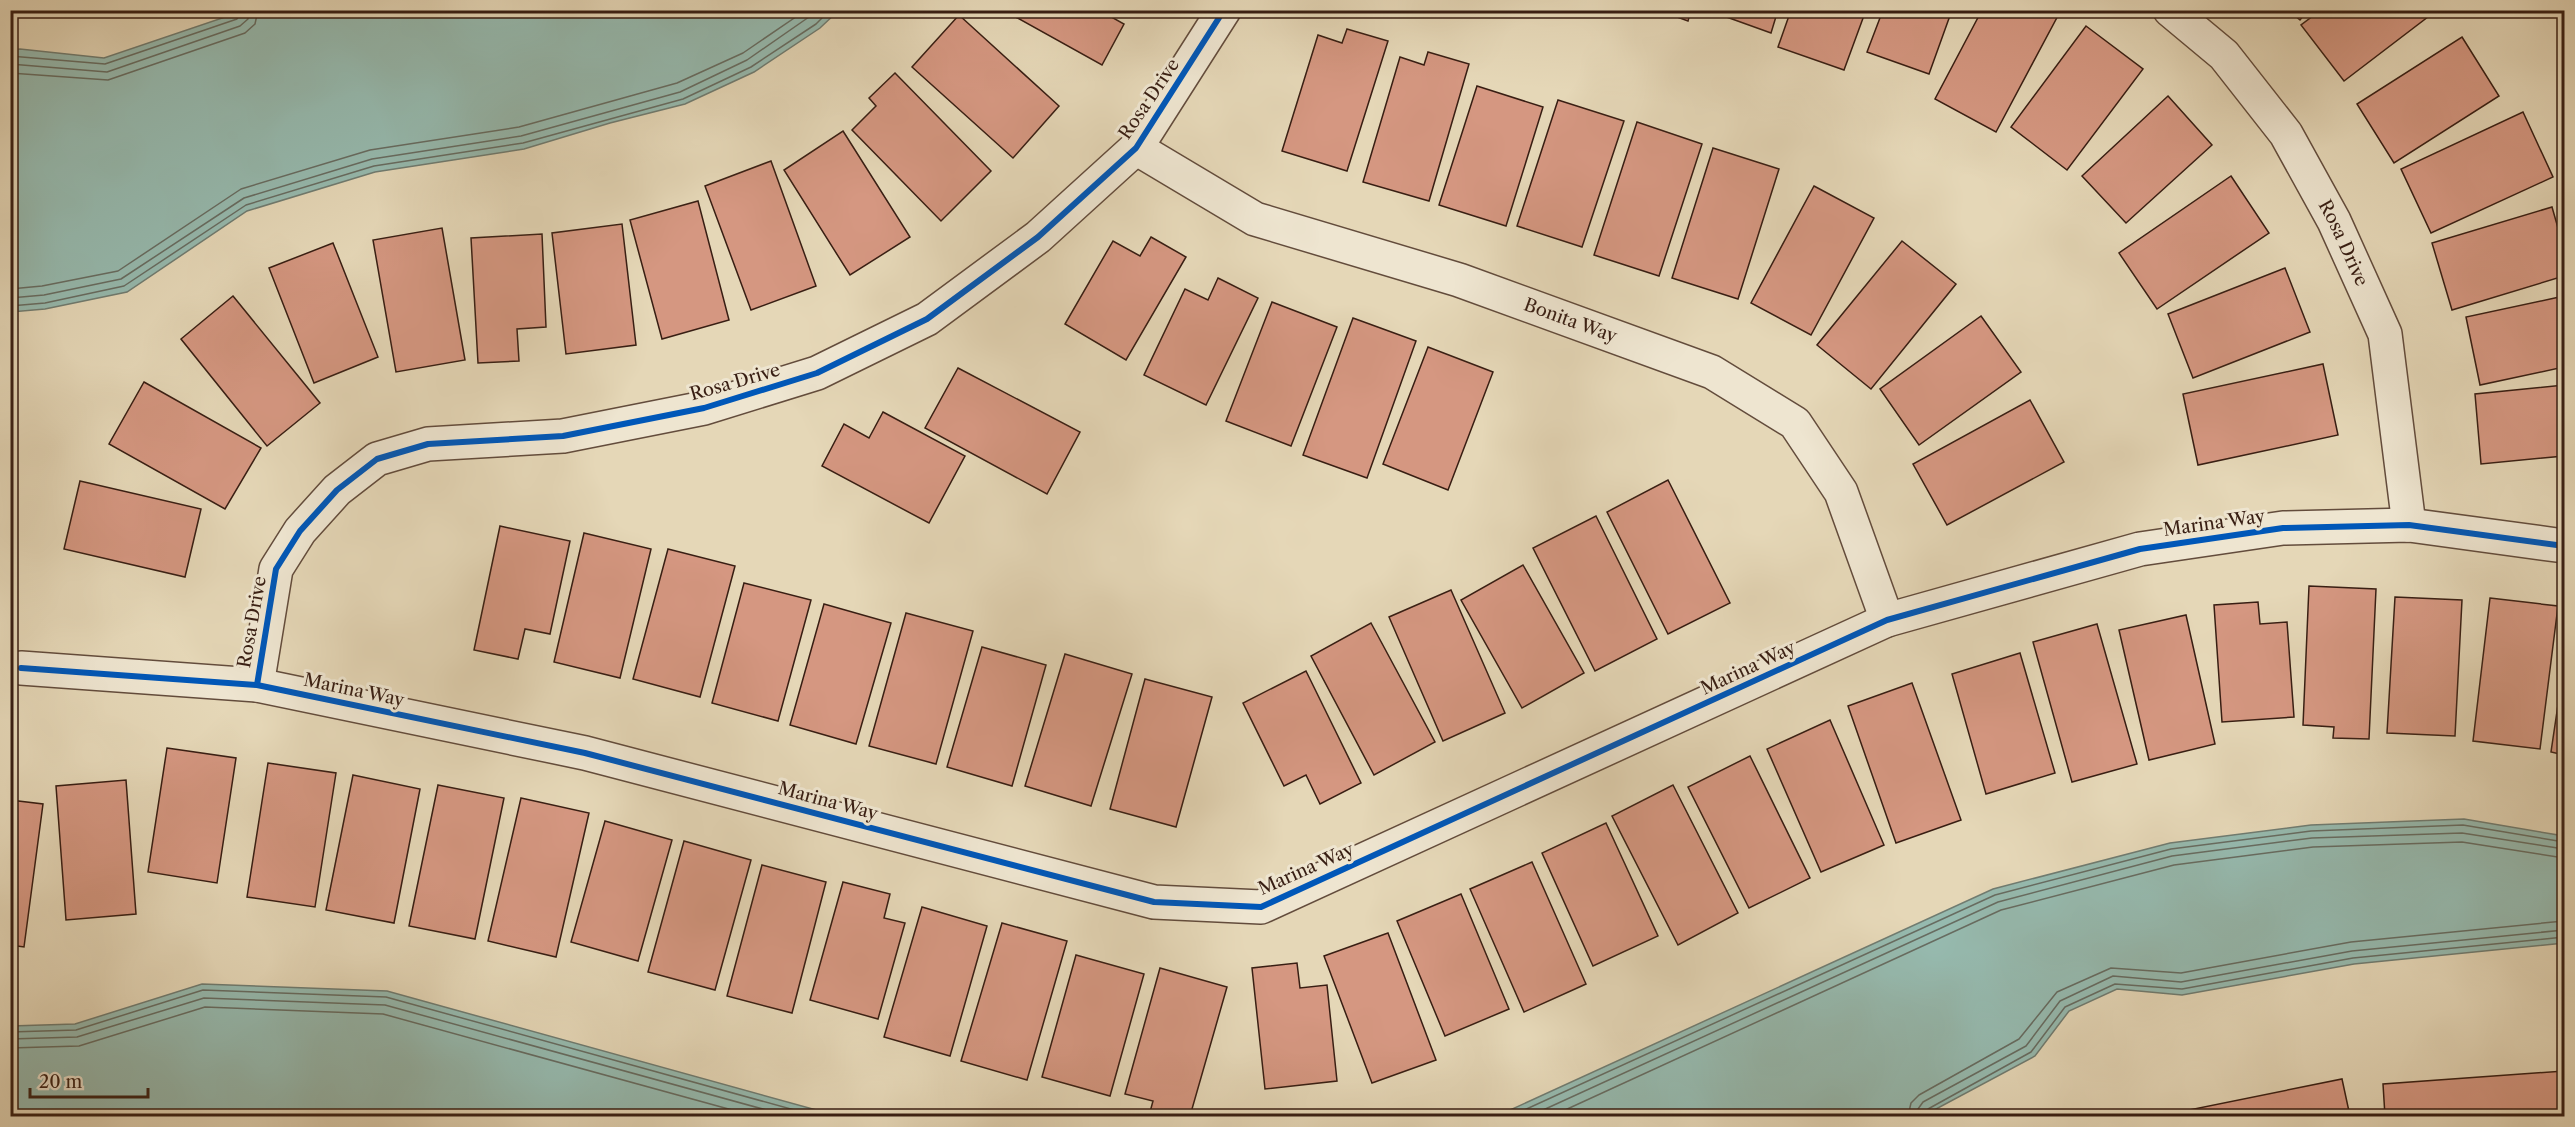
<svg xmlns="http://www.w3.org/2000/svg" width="2575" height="1127" viewBox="0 0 2575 1127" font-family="'Libre Caslon Text',serif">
  <rect width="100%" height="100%" fill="#e5d7b7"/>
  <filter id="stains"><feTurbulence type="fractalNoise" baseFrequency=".00333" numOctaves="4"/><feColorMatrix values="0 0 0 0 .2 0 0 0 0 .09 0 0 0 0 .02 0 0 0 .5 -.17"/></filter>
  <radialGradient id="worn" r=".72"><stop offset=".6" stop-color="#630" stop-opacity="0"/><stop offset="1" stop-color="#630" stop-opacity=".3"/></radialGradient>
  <!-- water -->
  <g fill="#96baaf" stroke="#707c71" stroke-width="1.5">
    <path d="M243,11V10L838,11L820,28L754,72L685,104L610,123L524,149L375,172L247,211L127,292L45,309L11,312V50L20,49L104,58Z"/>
    <path d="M2464,819L2564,836V943L2354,964L2182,995L2117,989L2069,1011L2035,1056L1923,1116H1497L1993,889L2170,843L2311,825Z"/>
    <path d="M202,984L387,991L838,1116H11V1026L75,1024Z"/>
  </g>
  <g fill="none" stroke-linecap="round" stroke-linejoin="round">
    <!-- shore -->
    <g stroke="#676c61" stroke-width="1.5">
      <path d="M10,56L105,64L237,19L242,10"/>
      <path d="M10,64L107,72L240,26L248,19L249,10"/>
      <path d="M10,73L108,80L245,33L255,24L258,10"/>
      <path d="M10,289L42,286L118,271L241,189L370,150L519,127L677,83L743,53L806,10"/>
      <path d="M10,298L44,295L121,279L244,198L372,159L521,136L680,92L747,60L819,10"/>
      <path d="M10,306L45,303L124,286L246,205L374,166L523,143L683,99L751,67L816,24L830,10"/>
      <path d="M10,1032L76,1030L203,990L386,997L816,1116"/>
      <path d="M10,1039L77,1037L204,998L385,1005L788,1116"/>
      <path d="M10,1048L79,1046L205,1007L383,1014L754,1116"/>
      <path d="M1511,1116L1995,895L2171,849L2311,831L2463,825L2564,842"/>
      <path d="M1530,1116L1998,902L2172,856L2312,838L2462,833L2564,849"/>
      <path d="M1552,1116L2001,910L2174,865L2313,847L2462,842L2564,858"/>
      <path d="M1908,1116L1911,1103L1919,1095L2019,1039L2057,992L2111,968L2181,973L2351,942L2564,921"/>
      <path d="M1917,1116L1918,1109L1923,1102L2026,1046L2060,1001L2113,976L2181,982L2352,951L2564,930"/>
      <path d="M1924,1116L1928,1109L2031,1052L2065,1007L2115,984L2182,989L2353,958L2564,937"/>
    </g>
  </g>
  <!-- building -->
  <g fill="#d59781" stroke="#381e13" stroke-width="1.5">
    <path d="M1003,10H1099L1124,24L1102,65Z"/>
    <path d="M1658,10H1691L1688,21Z"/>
    <path d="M1707,10H1778L1771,33Z"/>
    <path d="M1791,10H1866L1844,70L1778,47Z"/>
    <path d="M1883,10H1952L1929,74L1867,52Z"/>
    <path d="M1982,10H2061L1996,132L1935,99Z"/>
    <path d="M2288,10H2308L2300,20Z"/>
    <path d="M2321,10H2437L2344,81L2301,25Z"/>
    <path d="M959,15L1059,106L1013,158L912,67Z"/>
    <path d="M2086,26L2143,69L2067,170L2011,127Z"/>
    <path d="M1347,29L1388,41L1347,171L1282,151L1318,35L1342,43Z"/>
    <path d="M2462,37L2499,96L2394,163L2357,104Z"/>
    <path d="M1428,52L1469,64L1429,201L1363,182L1400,57L1424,65Z"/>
    <path d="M895,73L991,171L941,221L852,130L876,106L869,98Z"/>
    <path d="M1477,86L1543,107L1506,226L1439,205Z"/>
    <path d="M2168,96L2212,145L2126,223L2082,176Z"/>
    <path d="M1558,100L1624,121L1582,247L1517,226Z"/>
    <path d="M2523,112L2553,177L2431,233L2401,169Z"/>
    <path d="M1637,122L1702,144L1659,276L1594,255Z"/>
    <path d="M843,131L910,237L850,275L784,170Z"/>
    <path d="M1713,148L1779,169L1738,299L1672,278Z"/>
    <path d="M771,161L816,286L751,310L705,186Z"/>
    <path d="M2231,176L2269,233L2157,309L2119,253Z"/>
    <path d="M1814,186L1874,218L1811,335L1751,303Z"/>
    <path d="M698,201L729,320L662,339L630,220Z"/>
    <path d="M2552,207L2558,228L2564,226V276L2452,310L2432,243Z"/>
    <path d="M622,224L636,345L566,354L552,233Z"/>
    <path d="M442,228L465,360L396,372L373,240Z"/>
    <path d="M542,234L546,327L517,329L519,361L478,363L471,238Z"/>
    <path d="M1151,237L1186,257L1126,360L1065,324L1113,241L1140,256Z"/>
    <path d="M1902,241L1956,284L1871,389L1817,345Z"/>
    <path d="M333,243L378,357L314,383L269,268Z"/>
    <path d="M2285,268L2310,332L2193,378L2168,314Z"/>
    <path d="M1218,278L1258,298L1206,405L1144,375L1185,289L1208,300Z"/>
    <path d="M233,296L320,403L267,446L181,339Z"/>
    <path d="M2564,296V367L2480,385L2466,317Z"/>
    <path d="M1272,302L1337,327L1291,446L1226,421Z"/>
    <path d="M1981,316L2021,372L1919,445L1880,389Z"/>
    <path d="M1353,318L1416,341L1367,478L1303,455Z"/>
    <path d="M1428,347L1493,372L1448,490L1383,464Z"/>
    <path d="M2323,364L2338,435L2198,465L2183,394Z"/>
    <path d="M958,368L1080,432L1047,494L925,428Z"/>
    <path d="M144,382L261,448L225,509L109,444Z"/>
    <path d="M2564,385V456L2481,464L2475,394Z"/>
    <path d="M2030,400L2064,462L1947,525L1913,464Z"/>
    <path d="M883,412L965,456L929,523L822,466L844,424L869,438Z"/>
    <path d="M1668,480L1730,603L1668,634L1607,512Z"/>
    <path d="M80,481L201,509L185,577L64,549Z"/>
    <path d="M10,496L17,521L10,523Z"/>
    <path d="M1596,516L1657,639L1595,671L1533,548Z"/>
    <path d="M500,526L570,541L550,634L525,629L518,659L474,650Z"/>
    <path d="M584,533L651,549L620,678L554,662Z"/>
    <path d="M668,549L735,566L700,697L633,679Z"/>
    <path d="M1523,565L1584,673L1522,708L1461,600Z"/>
    <path d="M744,583L811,600L778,721L712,703Z"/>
    <path d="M2309,586L2376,589L2369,739L2333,738L2334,727L2303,725Z"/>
    <path d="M1451,590L1505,713L1443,741L1389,617Z"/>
    <path d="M2395,597L2462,600L2455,736L2387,733Z"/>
    <path d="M2490,598L2558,606L2540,749L2473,741Z"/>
    <path d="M2258,602L2260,624L2287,622L2294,717L2222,722L2214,605Z"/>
    <path d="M824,604L891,623L856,744L790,725Z"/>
    <path d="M906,613L973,631L936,764L869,746Z"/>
    <path d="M2186,615L2215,744L2149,760L2119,630Z"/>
    <path d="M1371,623L1435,742L1374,775L1311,656Z"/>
    <path d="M2097,624L2137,764L2072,782L2033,642Z"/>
    <path d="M982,647L1046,665L1012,786L947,767Z"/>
    <path d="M2020,653L2055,773L1986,794L1952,674Z"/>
    <path d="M1065,654L1132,674L1091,806L1025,786Z"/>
    <path d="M2564,664V755L2551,752Z"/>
    <path d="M1306,671L1361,783L1320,804L1306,775L1284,786L1243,703Z"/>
    <path d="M1145,679L1212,697L1176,827L1110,809Z"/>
    <path d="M1912,683L1961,820L1896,843L1848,706Z"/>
    <path d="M1830,720L1884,845L1821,872L1767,749Z"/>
    <path d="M167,748L236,758L217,883L148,872Z"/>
    <path d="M1750,756L1810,878L1749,908L1688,787Z"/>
    <path d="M268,763L336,773L315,907L247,897Z"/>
    <path d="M353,775L420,789L394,923L326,910Z"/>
    <path d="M126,780L136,914L66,920L56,786Z"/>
    <path d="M438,785L504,798L475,939L409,926Z"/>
    <path d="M1673,785L1738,913L1678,945L1612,816Z"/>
    <path d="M521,798L589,813L556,957L488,941Z"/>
    <path d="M10,800L43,804L24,947L10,945Z"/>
    <path d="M605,821L672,840L638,961L571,942Z"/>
    <path d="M1606,823L1658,936L1593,966L1542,853Z"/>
    <path d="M684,841L751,860L715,990L648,972Z"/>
    <path d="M1532,862L1586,984L1524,1012L1470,889Z"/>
    <path d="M762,865L826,882L792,1013L727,996Z"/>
    <path d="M843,882L890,894L884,918L905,923L878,1019L810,1000Z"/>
    <path d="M1461,894L1509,1009L1445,1036L1397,921Z"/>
    <path d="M922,907L987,926L950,1056L884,1037Z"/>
    <path d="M1002,923L1067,941L1027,1080L961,1061Z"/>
    <path d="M1388,933L1436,1060L1372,1083L1324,956Z"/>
    <path d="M1076,955L1144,974L1110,1096L1042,1077Z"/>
    <path d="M1297,963L1300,988L1327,985L1337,1081L1265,1089L1252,968Z"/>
    <path d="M1160,968L1227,987L1190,1116H1165L1150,1112L1153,1101L1125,1094Z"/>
    <path d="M2564,1071V1116H2385L2383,1084Z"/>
    <path d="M2342,1079L2350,1116H2191L2189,1110Z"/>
  </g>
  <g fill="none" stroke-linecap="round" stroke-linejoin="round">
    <defs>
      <g id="street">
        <path id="s1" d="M2170,10L2224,55L2286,134L2334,221L2385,334L2409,525"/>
        <path id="s2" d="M1136,148L1255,219L1459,280L1712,372L1795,423L1841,492L1887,620"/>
        <path d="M21,668L257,685L585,753L1154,902L1261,907L1887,620L2140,549L2283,528L2409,525L2564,546"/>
        <path d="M257,685L276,569L300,531L337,490L377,459L428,444L563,436L704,408L817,373L927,319L1038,237L1136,148L1224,10"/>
      </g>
    </defs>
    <!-- street casing -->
    <use href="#street" stroke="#634c3c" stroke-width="36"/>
    <!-- street -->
    <use href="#street" stroke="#eee5d0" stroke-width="33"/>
    <defs>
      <g id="cycleway">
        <path d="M21,668L257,685L585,753L1154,902L1261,907L1887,620L2140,549L2283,528L2409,525L2564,546"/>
        <path d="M257,685L276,569L300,531L337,490L377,459L428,444L563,436L704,408L817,373L927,319L1038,237L1136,148L1224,10"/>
      </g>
    </defs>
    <!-- cycleway casing -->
    <use href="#cycleway" stroke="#eee5d0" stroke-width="10"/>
    <!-- cycleway -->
    <use href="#cycleway" stroke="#0057b8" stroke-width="6"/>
  </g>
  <g text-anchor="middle" stroke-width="6" stroke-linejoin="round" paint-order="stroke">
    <!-- street labels -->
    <g font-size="18" fill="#381e13" stroke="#eee5d0">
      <text transform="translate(1149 99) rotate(-56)" y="6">Rosa Drive</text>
      <text dy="6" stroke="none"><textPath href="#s1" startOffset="294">Rosa Drive</textPath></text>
      <text dy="6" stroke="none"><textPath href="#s2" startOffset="470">Bonita Way</textPath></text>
      <text transform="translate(735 382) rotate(-16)" y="6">Rosa Drive</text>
      <text transform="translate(2214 523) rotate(-8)" y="6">Marina Way</text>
      <text transform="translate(252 622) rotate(-80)" y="6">Rosa Drive</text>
      <text transform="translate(1748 668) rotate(-25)" y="6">Marina Way</text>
      <text transform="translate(354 690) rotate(12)" y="6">Marina Way</text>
      <text transform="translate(828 801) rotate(15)" y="6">Marina Way</text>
      <text transform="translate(1306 869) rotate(-24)" y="6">Marina Way</text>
    </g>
  </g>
  <!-- margin -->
  <rect width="2575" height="1127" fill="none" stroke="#e5d7b7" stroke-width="36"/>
  <rect x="12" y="12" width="2551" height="1103" fill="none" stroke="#381e13" stroke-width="3"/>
  <rect x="18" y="18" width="2539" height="1091" fill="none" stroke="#381e13" stroke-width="1.5"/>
  <!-- scale -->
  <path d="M30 1088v9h118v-9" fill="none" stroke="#381e13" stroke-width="3"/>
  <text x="39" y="1088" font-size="18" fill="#381e13" stroke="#eee5d0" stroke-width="4.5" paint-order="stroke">20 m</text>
  <rect width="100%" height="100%" filter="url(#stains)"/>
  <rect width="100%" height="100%" fill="url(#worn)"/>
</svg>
